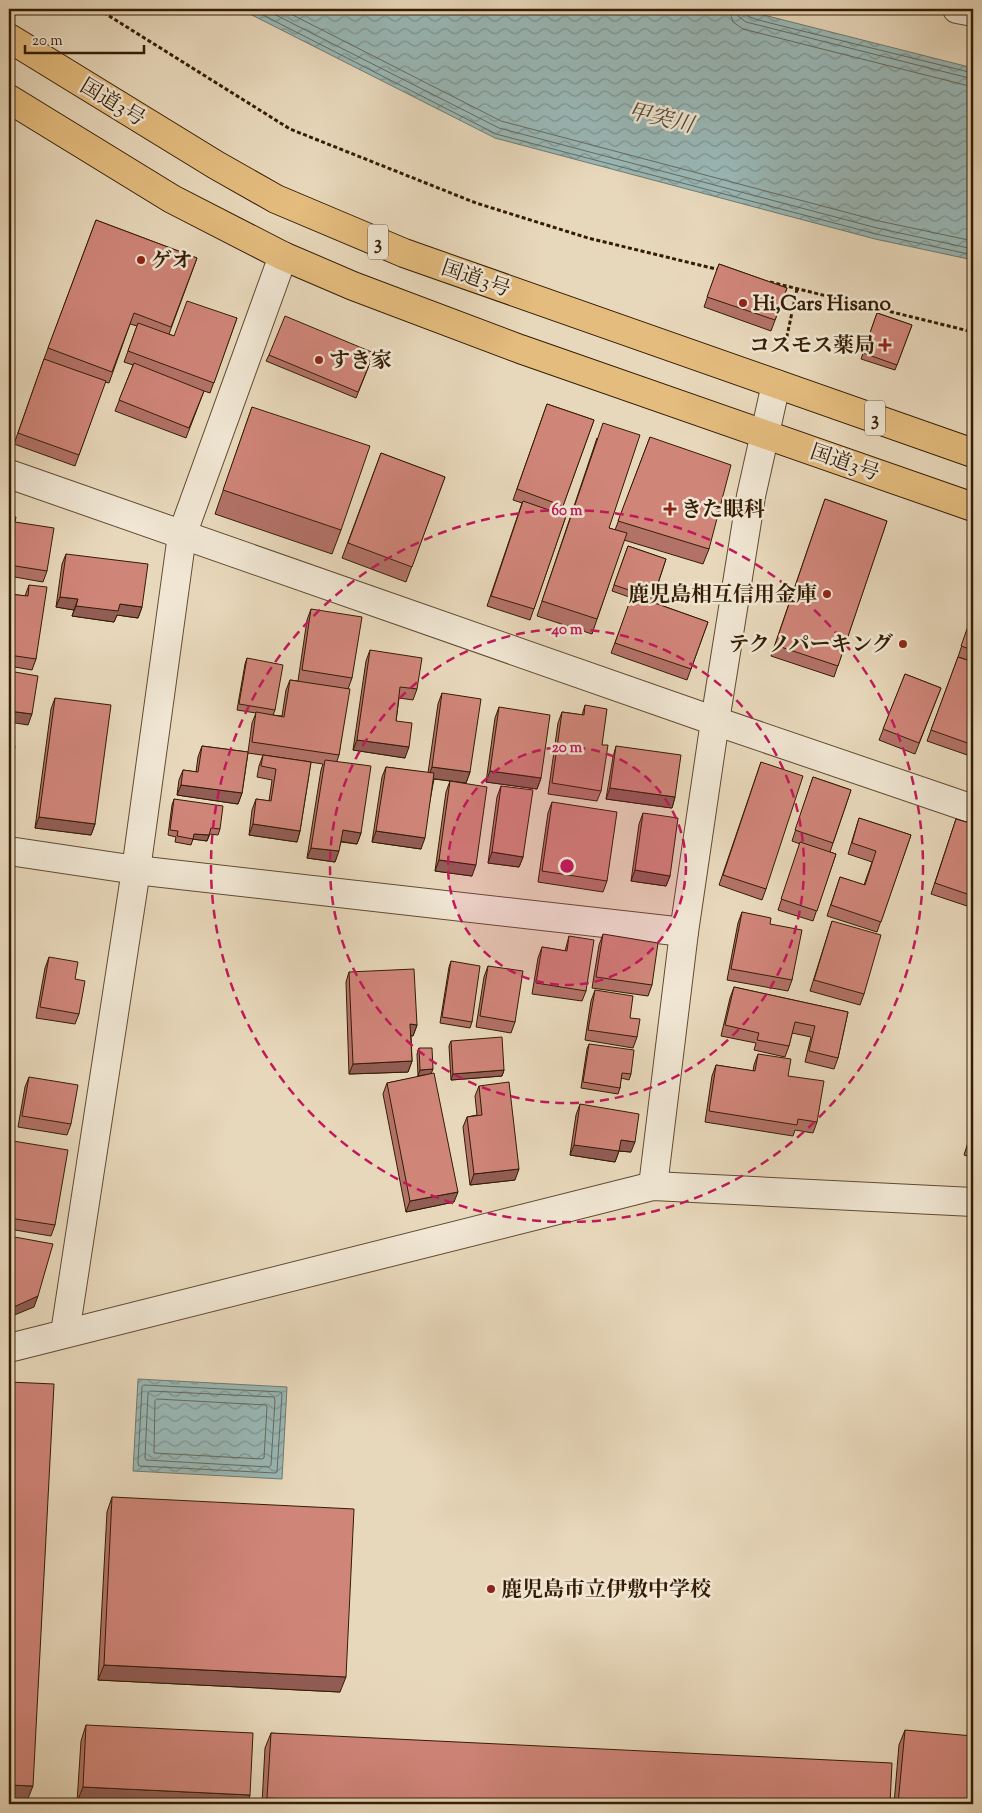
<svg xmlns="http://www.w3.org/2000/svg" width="982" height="1813" viewBox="0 0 982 1813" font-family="'Sorts Mill Goudy','Noto Serif JP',serif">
  <defs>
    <pattern id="water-waves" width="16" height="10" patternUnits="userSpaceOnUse" patternTransform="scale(1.25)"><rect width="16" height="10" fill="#99b8b7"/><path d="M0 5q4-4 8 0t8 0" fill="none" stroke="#7e9593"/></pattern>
  </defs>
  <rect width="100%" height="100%" fill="#e8d8bb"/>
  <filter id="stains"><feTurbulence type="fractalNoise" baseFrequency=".004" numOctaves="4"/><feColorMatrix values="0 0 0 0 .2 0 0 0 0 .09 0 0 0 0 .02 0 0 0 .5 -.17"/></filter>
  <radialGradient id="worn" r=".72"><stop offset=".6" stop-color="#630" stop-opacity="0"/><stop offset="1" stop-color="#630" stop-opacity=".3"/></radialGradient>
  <!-- water -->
  <g fill="url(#water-waves)" stroke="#717a6f">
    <path d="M240,9H740L973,68V260L875,239L495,138Z"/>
    <path d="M138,1379L287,1387L282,1479L133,1471Z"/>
  </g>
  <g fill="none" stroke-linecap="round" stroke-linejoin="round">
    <!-- shore -->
    <g stroke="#666a5e" stroke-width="1">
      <path d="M251,9L496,134L876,234L973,255"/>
      <path d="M264,9L499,128L877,228L973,249"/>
      <path d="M281,9L501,121L879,221L973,241"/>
      <path d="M729,9L733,22L743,29L973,87"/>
      <path d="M737,9L738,16L746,22L973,79"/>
      <path d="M743,9C745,19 761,20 770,23L973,73"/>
      <path d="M144,1385L281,1392L282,1394L277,1472L275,1473L139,1466L138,1463L142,1387Z"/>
      <path d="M150,1391L274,1397L275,1400L271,1465L269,1467L146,1460L145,1458L148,1393Z"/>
      <path d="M157,1399L266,1405L267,1407L264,1458L262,1459L154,1453L155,1401Z"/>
    </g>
    <defs>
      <g id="minor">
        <path d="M9,474L715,721L973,809"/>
        <path d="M9,851L136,870L684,932"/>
        <path d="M653,1186L684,932L715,721L751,496L776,384"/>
        <path d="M65,1333L136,870L182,535L283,256"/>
      </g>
      <g id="tertiary">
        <path d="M957,9L973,12"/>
        <path d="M9,1348L653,1186L973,1202"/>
      </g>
      <g id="trunk">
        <path d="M9,38L216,165L276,199L404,253L973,453"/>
        <path d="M9,99L172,199L283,256L353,286L520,349L973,507"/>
      </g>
    </defs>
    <!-- minor casing -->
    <use href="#minor" stroke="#614b32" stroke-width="30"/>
    <!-- tertiary casing -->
    <use href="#tertiary" stroke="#614b32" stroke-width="30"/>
    <!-- trunk casing -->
    <use href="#trunk" stroke="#341c04" stroke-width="30"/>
    <!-- path -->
    <g stroke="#341c04" stroke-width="3" stroke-dasharray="4 2.5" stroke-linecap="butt">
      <path d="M98,9L290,129L476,203L588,238L720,270"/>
      <path d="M770,282L973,332"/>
      <path d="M784,350L797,289"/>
    </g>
    <!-- minor -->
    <use href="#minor" stroke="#f0e6d3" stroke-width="28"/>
    <!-- tertiary -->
    <use href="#tertiary" stroke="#f0e6d3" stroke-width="28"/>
    <!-- trunk -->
    <use href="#trunk" stroke="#e4bc7e" stroke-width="28"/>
  </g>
  <!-- wall -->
  <g fill="#b37268" stroke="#341c04">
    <path d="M96,220L197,258L169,334L174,336L237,318L210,393L204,391L186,438L115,411L133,365L124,362L137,326L130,324L109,383L105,382L75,466L14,444L44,359Z"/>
    <path d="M719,264L787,288L771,331L704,307Z"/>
    <path d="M877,313L912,325L895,370L861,359Z"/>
    <path d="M374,353L356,398L266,361L269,355Z"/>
    <path d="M547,404L594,420L560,514L566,516L530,620L487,606L522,503L513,500Z"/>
    <path d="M252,407L341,530L332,554L215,514Z"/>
    <path d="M650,437L709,549L703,564L624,540L592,634L537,616L597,438L609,528L615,530Z"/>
    <path d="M381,453L445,477L406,582L342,558Z"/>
    <path d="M825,499L887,521L834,677L771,656Z"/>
    <path d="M9,516L15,522L47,571L43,582L9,576Z"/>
    <path d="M628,546L666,559L652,602L708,622L687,680L611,653L632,598L612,591Z"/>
    <path d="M66,554L142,607L138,618L117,615L114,622L72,616L74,610L56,607L62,564Z"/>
    <path d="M29,585L36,659L32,670L9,666V594L25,596Z"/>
    <path d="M311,609L352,678L348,689L339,755L337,761L361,833L357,844L341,842L335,862L307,858L321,770L323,764L248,753L242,793L238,804L177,795L179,780L183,770L196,772L198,757L202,746L248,752L252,723L256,713L237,710L245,664L247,658L275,710L273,715L282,716L286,690L290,680L298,681L307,620Z"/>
    <path d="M973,612V662L958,657Z"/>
    <path d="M370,650L417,689L413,700L399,698L396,721L405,758L353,750L366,661Z"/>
    <path d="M958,657L973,662V757L927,741Z"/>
    <path d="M905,674L941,688L915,754L879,740Z"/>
    <path d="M442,693L470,772L466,783L434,779L421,849L372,842L382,777L386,767L428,773L438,704Z"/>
    <path d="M55,698L95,824L91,835L35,828L51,709Z"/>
    <path d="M585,705L602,745L601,791L597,801L548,794L558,723L562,712L582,715Z"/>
    <path d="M499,707L541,778L537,789L486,782L495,718Z"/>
    <path d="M616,746L675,797L672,808L606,799L613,757Z"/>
    <path d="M263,755L311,762L300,831L297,842L249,835L252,810L256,799L269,801L272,780L257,777L259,766Z"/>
    <path d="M761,762L766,889L762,900L719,885Z"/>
    <path d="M813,777L851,790L830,852L836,854L813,921L778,910L800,844L792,841Z"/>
    <path d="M450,781L472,876L435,871L446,792Z"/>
    <path d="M501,786L523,857L519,867L488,863L497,797Z"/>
    <path d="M174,799L220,829L218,835L210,834L207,841L193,839L191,845L175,842L176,837L168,835L172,805Z"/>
    <path d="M552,802L607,881L603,892L538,882L548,813Z"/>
    <path d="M643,813L670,876L666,886L631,881L639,824Z"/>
    <path d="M859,818L911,835L877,932L827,916L840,877L864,885L872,862L848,854Z"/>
    <path d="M956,819L973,824V908L931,894Z"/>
    <path d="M742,912L770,924L792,980L788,991L727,980L738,923Z"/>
    <path d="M832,921L864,994L860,1005L810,991Z"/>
    <path d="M603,934L652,985L648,996L592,988L599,945Z"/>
    <path d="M569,936L586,991L582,1001L532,994L538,958L542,947L565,951Z"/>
    <path d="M49,957L79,1014L75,1024L36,1018L45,968Z"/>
    <path d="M451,961L472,1022L470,1028L440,1023L449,967Z"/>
    <path d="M488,966L515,1022L511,1033L476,1027L484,977Z"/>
    <path d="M349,972L417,1025L413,1036L411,1035L412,1061L408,1072L349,1074L346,982Z"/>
    <path d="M734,987L848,1012L838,1058L834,1069L805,1062L811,1037L792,1033L789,1046L785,1057L754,1050L756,1043L721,1036L730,998Z"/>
    <path d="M595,990L630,1018L637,1037L633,1048L585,1040L591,1001Z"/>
    <path d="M451,1041L504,1070L502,1076L451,1080L449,1046Z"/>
    <path d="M589,1044L631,1074L629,1080L621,1078L620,1088L618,1094L581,1088L587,1049Z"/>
    <path d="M419,1048L431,1074L454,1202L406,1212L383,1094L387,1083L428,1075L418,1076L417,1054Z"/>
    <path d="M758,1054L788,1076L817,1122L813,1133L795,1130L793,1136L705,1122L712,1076L716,1065L753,1071L754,1065Z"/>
    <path d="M29,1077L71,1124L67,1135L18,1127L25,1087Z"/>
    <path d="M479,1086L515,1180L470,1185L463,1127L467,1117L477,1115L475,1096Z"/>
    <path d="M580,1104L631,1152L619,1151L615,1162L570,1155L576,1115Z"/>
    <path d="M973,1127V1158L964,1155Z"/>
    <path d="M13,1141L55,1225L51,1236L9,1229V1152Z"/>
    <path d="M112,1497L340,1692L98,1680L107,1512Z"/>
    <path d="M86,1725L250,1795L247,1804H119L77,1802L81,1741Z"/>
    <path d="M905,1730L973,1804H894L899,1745Z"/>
    <path d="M271,1733L890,1804H262L265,1748Z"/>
  </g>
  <!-- shaded-wall -->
  <g fill="#925d55" stroke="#341c04">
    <path d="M60,597L78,599L74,610L56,607Z"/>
    <path d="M120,604L142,607L138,618L117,615L114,622L72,616L76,606Z"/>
    <path d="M9,711L32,714L28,725L9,722Z"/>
    <path d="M357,740L409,747L405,758L353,750Z"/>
    <path d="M432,767L470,772L466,783L428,778Z"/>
    <path d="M490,771L541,778L537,789L486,782Z"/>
    <path d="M181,785L242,793L238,804L177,795Z"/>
    <path d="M610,788L675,797L672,808L606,799Z"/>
    <path d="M39,817L95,824L91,835L35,828Z"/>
    <path d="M253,824L300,831L297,842L249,835Z"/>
    <path d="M343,830L361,833L357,844L339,841Z"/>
    <path d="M376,831L425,838L421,849L372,842Z"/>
    <path d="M194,834L209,835L207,841L192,839Z"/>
    <path d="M311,848L339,851L335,862L307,858Z"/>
    <path d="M492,852L523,857L519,867L488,863Z"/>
    <path d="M439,860L476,865L472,876L435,871Z"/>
    <path d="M635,870L670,876L666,886L631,881Z"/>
    <path d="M410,1024L417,1025L413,1036L406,1035Z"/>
    <path d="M412,1061L408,1072L349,1074L353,1064Z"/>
    <path d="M433,1069L431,1074L418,1076L420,1070Z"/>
    <path d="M504,1070L502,1076L451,1080L453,1074Z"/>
    <path d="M621,1140L635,1142L631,1152L619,1151L615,1162L570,1155L574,1145Z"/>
    <path d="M519,1169L515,1180L470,1185L474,1174Z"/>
    <path d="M458,1192L454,1202L406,1212L410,1201Z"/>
    <path d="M38,1296L34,1307L12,1316H9V1305Z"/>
    <path d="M104,1665L346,1677L340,1692L98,1680Z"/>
    <path d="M9,1785L33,1786L27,1801H9Z"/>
    <path d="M83,1787L250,1795L247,1804H119L77,1802Z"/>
    <path d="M267,1798L402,1804H264Z"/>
  </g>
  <!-- building -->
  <g fill="#d08579" stroke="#341c04">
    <path d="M96,220L197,258L171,327L134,313L112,372L48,348Z"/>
    <path d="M719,264L787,288L775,320L707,297Z"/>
    <path d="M187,301L237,318L214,383L128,351L138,323L174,336Z"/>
    <path d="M877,313L912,325L897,365L863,353Z"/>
    <path d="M285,316L374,353L358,392L269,355Z"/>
    <path d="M44,359L106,381L79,455L18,433Z"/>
    <path d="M134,363L204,391L189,428L119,400Z"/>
    <path d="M547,404L594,420L563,506L517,489Z"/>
    <path d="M252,407L370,446L341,530L223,490Z"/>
    <path d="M603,423L640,435L609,528L627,533L597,619L542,601Z"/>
    <path d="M650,437L731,465L709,549L618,521Z"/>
    <path d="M381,453L445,477L412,567L348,543Z"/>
    <path d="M825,499L887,521L838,666L775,645Z"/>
    <path d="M523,501L566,516L534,609L491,596Z"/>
    <path d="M9,516L16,517L15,522L54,528L47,571L9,565Z"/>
    <path d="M628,546L666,559L653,598L614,585Z"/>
    <path d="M66,554L148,564L142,607L120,604L118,611L76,606L78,599L60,597Z"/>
    <path d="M29,585L47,587L36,659L9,655V594L28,596Z"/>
    <path d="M632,595L708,622L691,669L615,643Z"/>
    <path d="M311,609L362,617L352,678L302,670Z"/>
    <path d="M973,612V650L961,646Z"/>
    <path d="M370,650L422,658L417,689L400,687L396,721L412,723L409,747L357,740Z"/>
    <path d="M958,657L973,662V745L931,730Z"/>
    <path d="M247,658L283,665L275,710L239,704Z"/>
    <path d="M9,671L38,676L32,714L9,711Z"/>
    <path d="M905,674L941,688L919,743L883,729Z"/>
    <path d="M290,680L350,689L339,755L252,742L256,712L284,717Z"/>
    <path d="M442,693L481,699L470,772L432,767Z"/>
    <path d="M55,698L111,705L95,824L39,817Z"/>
    <path d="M585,705L607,709L602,745H608L601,791L552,783L562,712L584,715Z"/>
    <path d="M499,707L550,715L541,778L490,771Z"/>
    <path d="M9,746H15L9,785Z"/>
    <path d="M202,746L248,752L242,793L181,785L183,770L198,772Z"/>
    <path d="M616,746L681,755L675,797L610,788Z"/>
    <path d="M263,755L311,762L300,831L253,824L256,799L271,801L276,769L261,766Z"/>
    <path d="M325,760L371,766L361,833L343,830L339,851L311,848Z"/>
    <path d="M761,762L803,776L766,889L723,875Z"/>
    <path d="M386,767L434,773L425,838L376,831Z"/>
    <path d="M813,777L851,790L833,843L795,830Z"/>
    <path d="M450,781L487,787L476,865L439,860Z"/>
    <path d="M501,786L533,790L523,857L492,852Z"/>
    <path d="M174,799L223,806L220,829L211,828L209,835L194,834L193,839L177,836L178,831L170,830Z"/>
    <path d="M552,802L617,812L607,881L542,871Z"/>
    <path d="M643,813L678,818L670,876L635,870Z"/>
    <path d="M859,818L911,835L881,922L831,905L840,877L865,885L876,851L852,843Z"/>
    <path d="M956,819L973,824V896L935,883Z"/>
    <path d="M800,842L836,854L817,911L781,899Z"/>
    <path d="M742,912L771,918L770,924L802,930L792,980L731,969Z"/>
    <path d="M832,921L881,935L864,994L814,980Z"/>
    <path d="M603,934L658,943L652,985L596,977Z"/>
    <path d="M569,936L594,940L586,991L536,983L542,947L567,951Z"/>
    <path d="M49,957L78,962L75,979L85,981L79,1014L40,1007Z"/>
    <path d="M451,961L480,966L472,1022L442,1017Z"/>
    <path d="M488,966L523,971L515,1022L480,1016Z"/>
    <path d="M414,969L417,1025L410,1024L412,1061L353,1064L349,972Z"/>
    <path d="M734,987L848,1012L838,1058L809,1051L815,1026L795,1022L789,1046L757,1040L759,1033L725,1025Z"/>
    <path d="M595,990L633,996L630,1018L640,1019L637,1037L588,1030Z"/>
    <path d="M502,1037L504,1070L453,1074L451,1041Z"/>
    <path d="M589,1044L634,1050L631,1074L622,1073L620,1088L583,1082Z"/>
    <path d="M419,1048H432L433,1069L420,1070Z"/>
    <path d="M758,1054L791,1059L788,1076L824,1081L817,1122L798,1119L797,1125L709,1111L716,1065L755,1071Z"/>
    <path d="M434,1073L458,1192L410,1201L387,1083Z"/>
    <path d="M29,1077L78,1085L71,1124L22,1116Z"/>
    <path d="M509,1082L519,1169L474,1174L467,1117L482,1115L479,1086Z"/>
    <path d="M580,1104L639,1114L635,1142L621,1140L619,1151L574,1145Z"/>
    <path d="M973,1128V1146L968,1144Z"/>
    <path d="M13,1141L68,1150L55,1225L9,1218V1165Z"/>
    <path d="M9,1236L53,1244L38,1296L16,1306L9,1305Z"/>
    <path d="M9,1382L54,1384L33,1786L9,1785Z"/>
    <path d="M112,1497L354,1509L346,1677L104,1665Z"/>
    <path d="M86,1725L253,1733L250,1795L83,1787Z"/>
    <path d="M905,1730L973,1736V1804H898Z"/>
    <path d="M271,1733L892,1763L890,1804H402L267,1798Z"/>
    <path d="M9,1798L47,1800V1804H9Z"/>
  </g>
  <!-- distance rings -->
  <circle cx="567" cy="866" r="119" fill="#c2185b" fill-opacity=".12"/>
  <g fill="none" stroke="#c2185b" stroke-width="2.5" stroke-dasharray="9 6">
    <circle cx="567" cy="866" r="119"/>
    <circle cx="567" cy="866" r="237"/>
    <circle cx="567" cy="866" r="356"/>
  </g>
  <!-- markers -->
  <g fill="#8f2418" stroke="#f0e6d3" stroke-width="2">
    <circle cx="141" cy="260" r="5"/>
    <circle cx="743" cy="303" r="5"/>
    <path d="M882.5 337.5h5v5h5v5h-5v5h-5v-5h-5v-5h5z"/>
    <circle cx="319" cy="360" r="5"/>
    <path d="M667.5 501.5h5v5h5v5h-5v5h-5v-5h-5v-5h5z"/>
    <circle cx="827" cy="594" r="5"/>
    <circle cx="903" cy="644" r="5"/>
    <circle cx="491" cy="1589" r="5"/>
  </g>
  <g text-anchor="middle" stroke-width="5" stroke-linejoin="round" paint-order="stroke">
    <!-- shield labels -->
    <g fill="#f0e6d3" stroke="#6c5942" stroke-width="1">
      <rect x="368" y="224.5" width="20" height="35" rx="4"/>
      <rect x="865" y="400.5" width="20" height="35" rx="4"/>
    </g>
    <g font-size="20" font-weight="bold" fill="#341c04">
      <text x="378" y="249">3</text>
      <text x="875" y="425">3</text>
    </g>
    <!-- street labels -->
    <g font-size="21" fill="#341c04" stroke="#f0e6d3">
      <text transform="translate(113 102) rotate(31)" y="7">国道3号</text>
      <text transform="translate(476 278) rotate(19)" y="7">国道3号</text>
      <text transform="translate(845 462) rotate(19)" y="7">国道3号</text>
    </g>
    <!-- poi labels -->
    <g font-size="21" font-weight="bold" fill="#341c04" stroke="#f0e6d3" text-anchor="start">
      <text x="151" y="267">ゲオ</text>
      <text x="753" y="310">Hi,Cars Hisano</text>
      <text x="875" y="352" text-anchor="end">コスモス薬局</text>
      <text x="329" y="367">すき家</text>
      <text x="681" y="516">きた眼科</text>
      <text x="817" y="601" text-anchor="end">鹿児島相互信用金庫</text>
      <text x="893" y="651" text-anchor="end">テクノパーキング</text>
      <text x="501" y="1596">鹿児島市立伊敷中学校</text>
    </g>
    <!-- water labels -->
    <g font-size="22" font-style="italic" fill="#524b3a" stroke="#f0e6d3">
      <text transform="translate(661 117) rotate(13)" y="8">甲突川</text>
    </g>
  </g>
  <circle cx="567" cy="866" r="8" fill="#c2185b" stroke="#f0e6d3" stroke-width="2.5"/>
  <g font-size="15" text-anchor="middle" font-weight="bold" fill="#c2185b" stroke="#f0e6d3" stroke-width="5" stroke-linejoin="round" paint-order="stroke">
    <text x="567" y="515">60 m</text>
    <text x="567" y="634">40 m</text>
    <text x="567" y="752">20 m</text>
  </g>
  <!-- margin -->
  <rect width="982" height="1813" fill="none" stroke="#e8d8bb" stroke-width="30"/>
  <rect x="10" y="10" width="962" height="1793" fill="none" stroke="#341c04" stroke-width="2.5"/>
  <rect x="15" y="15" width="952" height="1783" fill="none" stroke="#341c04"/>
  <!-- scale -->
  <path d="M25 45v8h119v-8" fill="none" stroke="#341c04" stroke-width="2.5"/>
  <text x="32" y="45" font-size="15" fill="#341c04" stroke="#f0e6d3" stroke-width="4" paint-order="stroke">20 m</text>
  <rect width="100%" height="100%" filter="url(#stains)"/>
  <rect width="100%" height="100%" fill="url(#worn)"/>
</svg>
